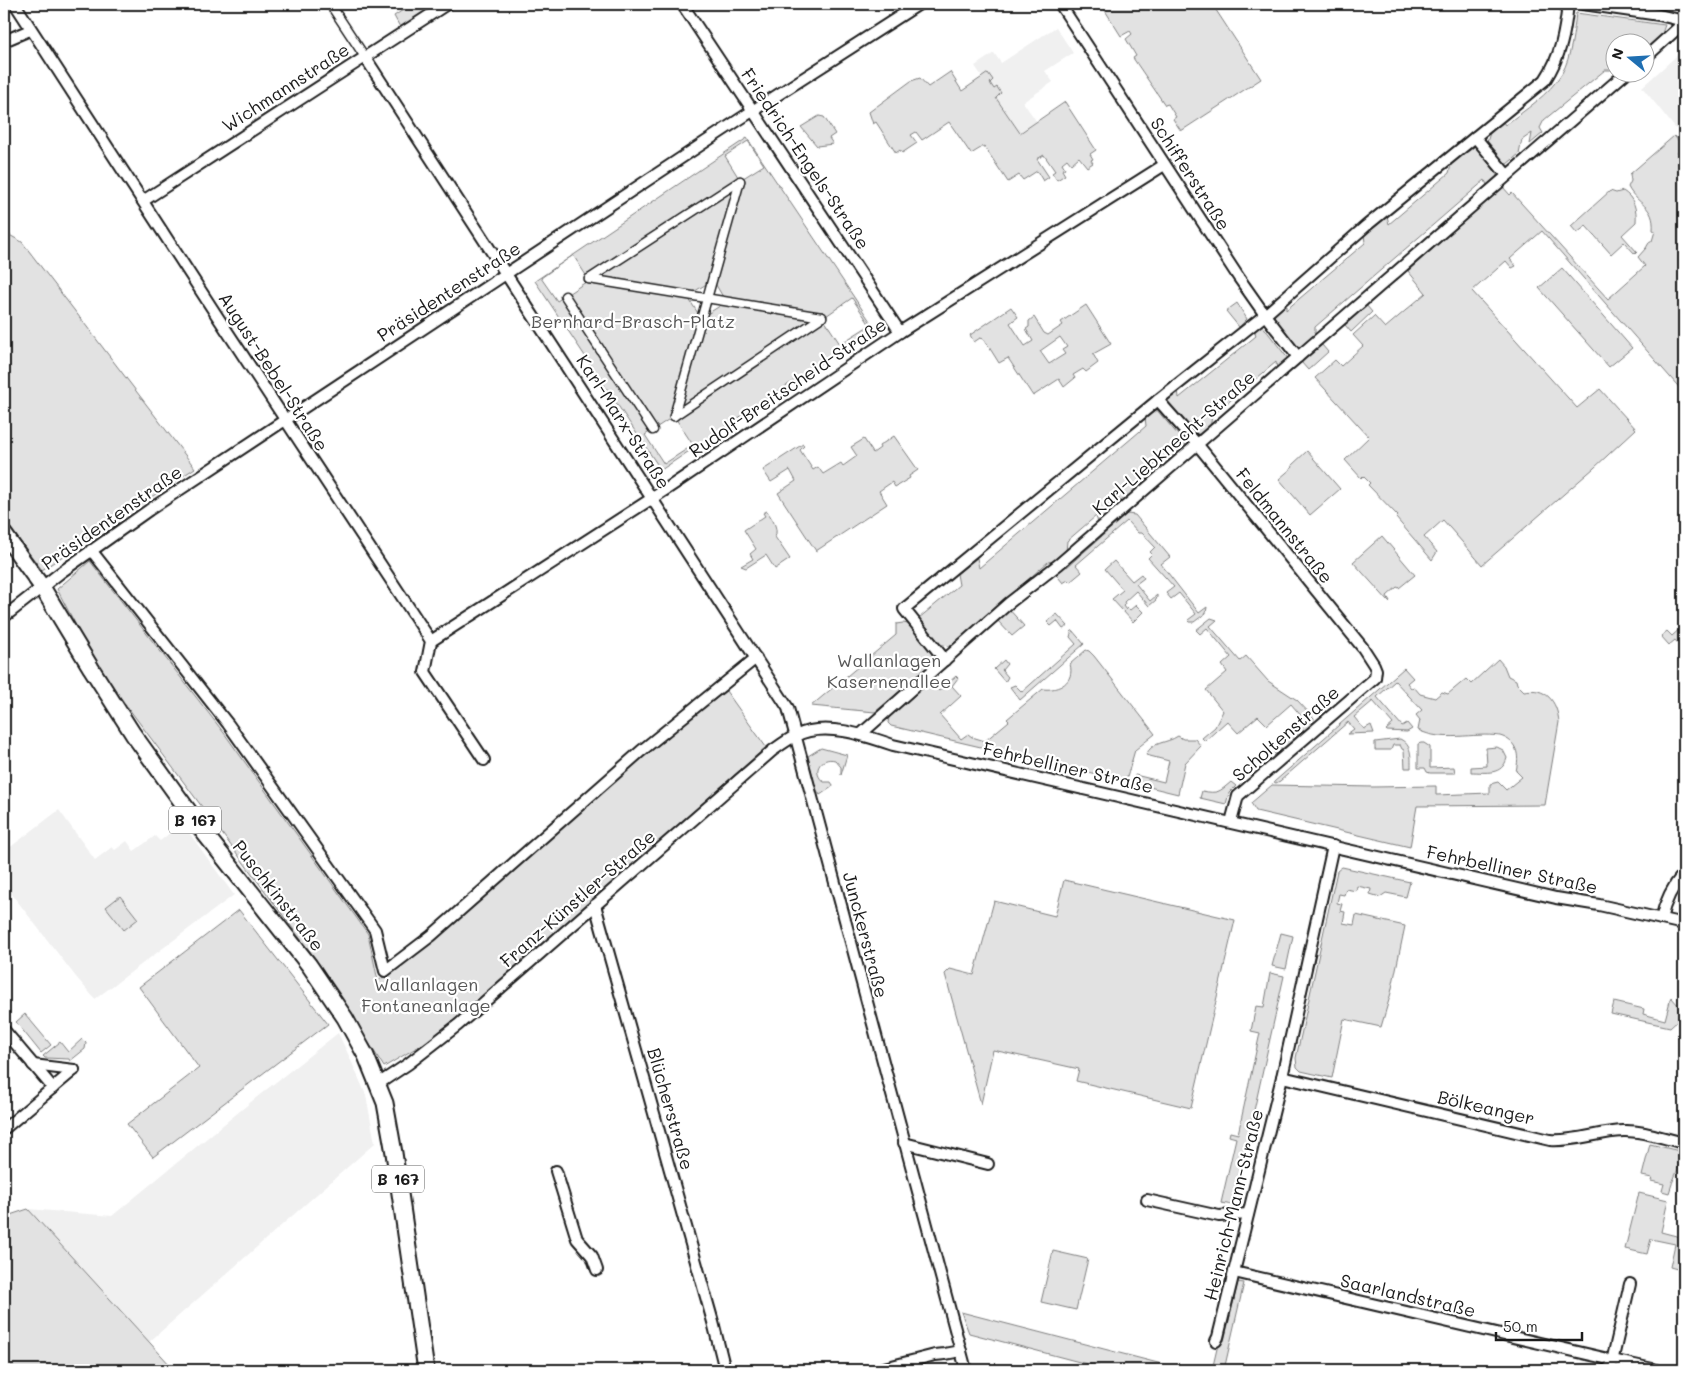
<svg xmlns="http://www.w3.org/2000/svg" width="1688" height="1374" viewBox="0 0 1688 1374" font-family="Mali,sans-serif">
  <rect width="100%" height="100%" fill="#fff"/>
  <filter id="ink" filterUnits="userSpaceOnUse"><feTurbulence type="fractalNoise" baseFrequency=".02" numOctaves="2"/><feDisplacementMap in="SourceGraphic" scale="10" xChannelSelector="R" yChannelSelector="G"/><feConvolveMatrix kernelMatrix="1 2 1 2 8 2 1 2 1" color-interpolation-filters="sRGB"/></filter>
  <g filter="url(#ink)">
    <!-- built -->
    <g fill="#f0f0f0">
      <path d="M1056,27L1073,53L1045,71L1053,82L1023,102L1037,122L1020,133L975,66L994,53L1001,63Z"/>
      <path d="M1684,49V139L1642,87Z"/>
      <path d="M59,810L95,860L112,847L115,850L127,841L134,851L155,836L160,841L182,823L234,895L95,999L76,977L4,884V852Z"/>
      <path d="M338,1033L350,1058L366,1095L375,1143L149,1342L28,1209L112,1216L257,1097Z"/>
    </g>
    <!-- green -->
    <g fill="#e2e2e2" stroke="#7f7f7f" fill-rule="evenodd">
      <path d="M412,4H441L401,29L394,16Z"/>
      <path d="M1101,4H1212L1261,79L1181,131L1173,119L1176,117L1168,104L1165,105L1133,58L1136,56L1126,39L1132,34L1130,31L1121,36Z"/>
      <path d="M1576,13L1665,25L1661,36L1646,49V42H1616L1615,61L1611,70H1605L1544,120L1540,128L1543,133L1530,144L1532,133L1522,140L1519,154L1506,165L1487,142L1490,133L1501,119L1505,125C1525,110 1549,95 1562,73C1571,58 1574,30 1576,13Z"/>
      <path d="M950,72L962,91L988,73L993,80L990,83L994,89L997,87L1001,93L996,98L1020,133L1065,102L1096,150L1090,154L1093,159L1091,160L1093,163L1087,167L1079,157L1071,164L1067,159L1062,163L1065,168L1062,170L1065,175L1057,180L1052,173L1055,171L1044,155L1037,159L1049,177L1043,181L1037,171L1023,180L1019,175L1008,182L984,146L971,154L949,122L922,140L916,132L911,135L917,143L902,153L900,150L896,153L876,122L873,124L869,112L911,81L920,78L928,87Z"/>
      <path d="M819,116L824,117L835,134L829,138L833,144L817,146L801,127Z"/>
      <path d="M1674,136L1684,147L1676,154L1684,164V393L1542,231L1510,259L1516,266L1512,268L1506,261L1472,291L1577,408L1600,389L1636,429L1594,468L1482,565L1443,520L1424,537L1437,552L1432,560L1396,518L1398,516L1368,485L1370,483L1363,476L1361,478L1345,460L1369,437L1315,378L1335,360L1341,366L1363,346L1353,335L1374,316L1385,328L1426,293L1408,271L1503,187L1510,195L1512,193L1608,299L1645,266L1638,257L1646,248L1650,241H1652L1655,231L1653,230C1655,205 1637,205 1628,187L1631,181L1630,174Z"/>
      <path d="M747,138L874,327L661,470L535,281ZM748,141L764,165L740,180L725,156ZM573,255L589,280L557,301L541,278ZM713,280L726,302L701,318L687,296ZM852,298L870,325L840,344L823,318ZM674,416L693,445L664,464L645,435Z"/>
      <path d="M1475,146L1497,174L1496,181L1488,188L1485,180L1315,327V337L1306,346L1300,347L1296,345C1288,337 1267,320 1276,309C1279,306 1283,304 1286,301V310L1365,243L1364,234L1387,216L1389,224L1449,173L1452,161L1465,150L1469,151Z"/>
      <path d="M1610,191L1616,193L1623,191C1634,198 1637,209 1636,222L1622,235L1637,252L1635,254L1624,242L1611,254L1586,226L1577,233L1571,226Z"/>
      <path d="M4,232L22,242L195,468L42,570L4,520Z"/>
      <path d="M1562,268L1632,348L1609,367L1539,288Z"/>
      <path d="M1237,303L1247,319L1239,327L1226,311Z"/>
      <path d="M1086,305L1111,344L1093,354L1098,363L1086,372L1083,369L1073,375L1075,378L1064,387L1059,379L1033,396L1008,358L999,363L984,339L980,338L974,342L970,335L1011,307L1018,317L1010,323L1025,346L1033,341L1026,329L1029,327V321L1034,317L1044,333L1048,335L1063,325L1061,322ZM1060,337L1067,347L1062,350L1065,354L1049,364L1040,351Z"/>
      <path d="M1366,305L1372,312L1351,332L1345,325Z"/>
      <path d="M1258,324L1262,325L1289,360L1277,371L1276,362L1212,416L1210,428L1202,435L1194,433L1165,401L1178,389L1179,398L1256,336L1254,327Z"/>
      <path d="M1322,345L1328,352L1308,370L1301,362Z"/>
      <path d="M1156,409L1185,443L1186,447L1169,462L1168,453L1143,475L1144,483L1121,502L1118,498L1105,509L1109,515L1098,523L1096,516L1067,541L1066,552L1056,561L1048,562L951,647L940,644L919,618L959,585L957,574L977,558L979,568L1146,426L1145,417Z"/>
      <path d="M894,436L918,470L909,476L910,478L895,487L892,482L879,491L887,504L816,551L778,493L796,481L790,470L771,482L763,470L803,444L804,446L800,450L813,470L818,467L823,474L841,463L843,466L857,456L851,447L864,439L873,453L880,448L879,446Z"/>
      <path d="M1307,451L1340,489L1310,515L1279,479L1293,467L1292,465Z"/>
      <path d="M767,511C772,519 779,528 775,537L790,559L775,569L766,555L746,568L741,566L753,559L750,554L756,549L744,530L765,516L763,513Z"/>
      <path d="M1127,514L1135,515L1170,557L1161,564L1199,613L1207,607L1206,613L1194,622H1190L1188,620L1196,614L1179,593L1171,599L1166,593L1174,587L1148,558L1152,554L1150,552L1155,547L1142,533H1138L1127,521L1076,565L1082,572L1070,582L1068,580L1063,583L1054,572L1063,564L1067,567Z"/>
      <path d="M1382,536L1415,575L1399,588L1397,587L1387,596L1390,601L1389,602L1353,562Z"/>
      <path d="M90,561L224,733L368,934L378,981L435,939L638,759L726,691L766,747L448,1029L384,1067L320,965L97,666L57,589Z"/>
      <path d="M1114,561L1132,581L1141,574L1144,578L1136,584L1150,601L1157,595V597L1156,600L1149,606L1136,591L1124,602L1125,604L1123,606L1126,610L1128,608L1130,610L1136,605L1143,612L1133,622L1112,599L1123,590L1105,569Z"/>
      <path d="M1008,608L1024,626L1012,636L996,619Z"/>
      <path d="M1057,614L1068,626L1063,629L1057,621L1051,626L1047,622Z"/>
      <path d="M1211,618L1217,620L1210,626L1240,661L1246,656L1268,681L1297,700L1314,718L1312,725L1277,755L1269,749L1303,718L1291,704L1267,725L1258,716L1238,733L1227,721L1205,741L1202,738L1215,727L1223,711L1206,690L1227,672L1222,665L1231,657L1207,628L1200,634L1196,630Z"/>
      <path d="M903,623L908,624L932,653L933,659L931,665L875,712L811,706L896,635V624Z"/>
      <path d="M1684,625V650L1675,640L1669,645L1661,636L1667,631L1672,636Z"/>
      <path d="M1072,630L1084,644L1020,700L1010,687L1015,685L1022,692L1076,644L1070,637Z"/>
      <path d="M1086,650L1089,651L1094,656L1155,734L1135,750L1126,781L891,726L888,723L889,717L925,686L935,687L939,691L956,676L958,678L952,686L961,696L940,715L961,739L968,734L972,737L985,741L1009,721L1007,719L1043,689C1059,691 1075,682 1070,664Z"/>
      <path d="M1498,659L1504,666L1508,676L1516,680L1517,684L1524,691C1546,687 1557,701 1559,722L1545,805L1417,806L1410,847L1256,811L1251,803L1272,785L1373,787L1436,786V795L1490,793V784L1498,782L1506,790L1522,777L1516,771C1520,755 1517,741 1500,736C1472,732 1444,743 1418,730L1420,720L1416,715L1422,710L1395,681L1377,697L1402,726L1407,723L1412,729L1407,732L1387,731L1386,730L1393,724L1373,701L1354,717L1364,729L1371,725L1374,733L1347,734L1354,729L1348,722L1280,781L1276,783L1274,782L1404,668L1413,678L1407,683L1411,688L1414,687L1420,694L1435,698L1442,692L1448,694L1466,679L1471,684Z"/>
      <path d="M1004,660L1007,664L1002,670L1008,677L1005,682L994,669Z"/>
      <path d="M1178,736L1183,739H1195L1201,746L1185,763L1178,794L1133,783L1135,775L1164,782L1169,761L1146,755C1152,741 1166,744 1178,736Z"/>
      <path d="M1400,739C1412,745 1411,756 1411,768H1405L1404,750L1402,749L1400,745H1393L1391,750H1375V742Z"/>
      <path d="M1421,743H1424L1430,747V768L1454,767L1455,773H1430L1427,772L1425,768H1418V744Z"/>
      <path d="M1497,747L1503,750L1507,758C1502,776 1486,772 1471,772V767L1487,766L1486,748Z"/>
      <path d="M821,748L847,755L841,775V767L835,760C820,756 811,773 824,782H831L833,785L832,787L820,795L815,787L808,756Z"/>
      <path d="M1231,782L1236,786L1229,793L1226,804L1200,798L1202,791C1218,794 1219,792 1231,782Z"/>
      <path d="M1342,867L1410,882L1406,897L1386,893L1380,897L1370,894L1371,889L1357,886L1356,891L1346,889L1344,895L1339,894L1337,903L1342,904L1340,911L1345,912L1343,923L1354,925L1356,915L1405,926L1391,993L1381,1027L1344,1019L1332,1078L1301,1071L1297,1067L1296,1058L1337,871Z"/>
      <path d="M1064,880L1235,920L1191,1108L1076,1081L1079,1069L993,1050L981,1104L945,974L950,969L974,975L994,901L1055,916Z"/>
      <path d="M120,896L138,919L124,930L106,907Z"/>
      <path d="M239,910L328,1024L153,1157L127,1124L199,1068L139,987Z"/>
      <path d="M1281,933L1293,936L1286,969L1272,966Z"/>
      <path d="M1270,973L1284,976L1233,1205L1221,1203L1236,1138L1229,1136L1230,1132L1238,1134L1260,1033L1251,1031L1256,1006L1264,1007Z"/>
      <path d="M1671,997L1679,1006L1684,1002V1014L1670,1027L1611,1014L1614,1002L1644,1009L1643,1014L1665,1020Z"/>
      <path d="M25,1014L51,1045L41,1053L16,1022Z"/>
      <path d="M82,1039L86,1043L85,1049L70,1061L69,1059L45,1058L43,1056L60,1042L68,1052Z"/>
      <path d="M1650,1144L1684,1152C1680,1167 1673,1178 1669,1193L1662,1191L1664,1184L1651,1181L1652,1178L1642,1176Z"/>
      <path d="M1639,1193L1668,1200L1661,1232L1684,1238V1271L1670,1267L1675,1244L1651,1239L1647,1254L1625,1249Z"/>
      <path d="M28,1209L171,1366L167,1370H4V1220L10,1215Z"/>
      <path d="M1053,1251L1088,1259L1076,1310L1041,1302Z"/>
      <path d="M1238,1282L1244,1283L1224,1370H1212L1219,1340L1224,1341Z"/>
      <path d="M961,1312L1185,1370H1110L969,1333Z"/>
    </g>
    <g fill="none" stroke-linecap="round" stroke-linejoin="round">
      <defs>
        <g id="pedestrian">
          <path d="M330,4L365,57"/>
          <path d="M589,279L822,317"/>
          <path d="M589,279L740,181"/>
          <path d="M565,296L653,430"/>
          <path d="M674,416L740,181"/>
          <path d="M674,416L822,317"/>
        </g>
        <g id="minor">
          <path d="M15,4L219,319L431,641L425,672L484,760"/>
          <path d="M682,4L900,332"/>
          <path d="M1060,4L1239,278L1265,315L1298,357"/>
          <path d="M1583,4L1659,15L1684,21"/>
          <path d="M4,41L30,30"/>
          <path d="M365,57L788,708L966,1370"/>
          <path d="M1646,57L1678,28L1681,20"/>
          <path d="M1475,137L1507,175"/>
          <path d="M143,201L447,4"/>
          <path d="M1158,400L1197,444L1363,648L1374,665L1376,670L1375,678L1238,796L1231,822"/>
          <path d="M91,550L228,724L375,930L385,971L431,936L641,751L756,658"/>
          <path d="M4,617L60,573L149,510L740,119L919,4"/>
          <path d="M431,641L665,490L900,332L1164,165"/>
          <path d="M945,660L904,609L1158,400L1265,315L1366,226L1545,80C1561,56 1565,32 1568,4"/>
          <path d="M861,734L1009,603L1059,564L1627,72"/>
          <path d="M595,905L713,1322L725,1370"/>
          <path d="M1661,919C1665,901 1672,887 1684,873"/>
          <path d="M4,1030L53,1088"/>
          <path d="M33,1065L74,1070"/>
          <path d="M1282,1077L1550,1140C1575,1142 1598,1132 1623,1131C1643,1130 1665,1139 1684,1143"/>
          <path d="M378,1084L408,1064L458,1025L772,751C779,746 787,740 795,736C824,721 864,735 893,745L1556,898L1599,905L1684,924"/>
          <path d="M4,1129L74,1070"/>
          <path d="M904,1143L988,1164"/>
          <path d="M556,1171L577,1239L592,1256L597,1270"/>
          <path d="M1147,1200L1219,1216L1248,1214"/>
          <path d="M1234,1272L1604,1358"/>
          <path d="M1216,1341L1218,1337L1282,1077L1333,846"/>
          <path d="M1612,1360L1657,1370"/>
          <path d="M876,1370L935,1355L945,1354L961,1351"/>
          <path d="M1607,1370L1611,1366L1630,1284"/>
        </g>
        <path id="primary" d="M4,534L42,587L91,668L133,734L205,834L309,965L345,1018L366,1056L385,1103L394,1153L426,1370"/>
      </defs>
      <!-- pedestrian casing -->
      <use href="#pedestrian" stroke="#1c1c1c" stroke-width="11"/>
      <!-- minor casing -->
      <use href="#minor" stroke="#1c1c1c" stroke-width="14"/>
      <!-- primary casing -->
      <use href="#primary" stroke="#1c1c1c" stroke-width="19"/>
      <!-- pedestrian -->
      <use href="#pedestrian" stroke="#fff" stroke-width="8"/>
      <!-- minor -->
      <use href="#minor" stroke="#fff" stroke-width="10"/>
      <!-- primary -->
      <use href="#primary" stroke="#fff" stroke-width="15"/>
    </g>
  </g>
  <g text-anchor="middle" stroke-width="4.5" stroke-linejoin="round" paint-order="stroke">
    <!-- shield labels -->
    <g fill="#fff" stroke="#606060" stroke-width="1">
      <rect x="169" y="806.5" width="52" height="27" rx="4"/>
      <rect x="372" y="1165.5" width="52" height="27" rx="4"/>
    </g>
    <g font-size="16" font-weight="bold" fill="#1c1c1c">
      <text x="195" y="826">B 167</text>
      <text x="398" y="1185">B 167</text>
    </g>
    <!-- street labels -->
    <g font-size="18" fill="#1c1c1c" stroke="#fff">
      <text transform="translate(286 88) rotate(-33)" y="6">Wichmannstraße</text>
      <text transform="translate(805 159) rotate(56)" y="6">Friedrich-Engels-Straße</text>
      <text transform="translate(1190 174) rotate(57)" y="6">Schifferstraße</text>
      <text transform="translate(449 292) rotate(-33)" y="6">Präsidentenstraße</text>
      <text transform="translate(273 372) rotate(57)" y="6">August-Bebel-Straße</text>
      <text transform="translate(788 388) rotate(-34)" y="6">Rudolf-Breitscheid-Straße</text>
      <text transform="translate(623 422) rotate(57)" y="6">Karl-Marx-Straße</text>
      <text transform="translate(1174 443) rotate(-41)" y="6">Karl-Liebknecht-Straße</text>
      <text transform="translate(112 518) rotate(-35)" y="6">Präsidentenstraße</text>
      <text transform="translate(1284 526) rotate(51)" y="6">Feldmannstraße</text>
      <text transform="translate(1286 734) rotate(-41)" y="6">Scholtenstraße</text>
      <text transform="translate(1068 768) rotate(13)" y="6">Fehrbelliner Straße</text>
      <text transform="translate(1512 870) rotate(12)" y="6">Fehrbelliner Straße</text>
      <text transform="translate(278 896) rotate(52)" y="6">Puschkinstraße</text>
      <text transform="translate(578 899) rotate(-41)" y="6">Franz-Künstler-Straße</text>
      <text transform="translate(865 935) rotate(75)" y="6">Junckerstraße</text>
      <text transform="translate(1486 1108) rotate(13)" y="6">Bölkeanger</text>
      <text transform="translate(670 1109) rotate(74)" y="6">Blücherstraße</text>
      <text transform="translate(1234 1205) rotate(-76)" y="6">Heinrich-Mann-Straße</text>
      <text transform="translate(1408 1296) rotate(13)" y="6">Saarlandstraße</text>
    </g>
    <!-- park labels -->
    <g font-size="18" fill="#575757" stroke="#fff">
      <text x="633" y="328">Bernhard-Brasch-Platz</text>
      <text x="889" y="667">Wallanlagen<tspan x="889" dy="21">Kasernenallee</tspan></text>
      <text x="426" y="991">Wallanlagen<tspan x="426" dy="21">Fontaneanlage</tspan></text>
    </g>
  </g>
  <!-- margin -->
  <rect width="1688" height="1374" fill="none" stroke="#fff" stroke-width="20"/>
  <rect x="10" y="10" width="1668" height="1354" fill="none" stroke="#1c1c1c" stroke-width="2" filter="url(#ink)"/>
  <!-- north arrow -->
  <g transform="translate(1630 58) rotate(288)"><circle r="24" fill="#ffffff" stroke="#a4a4a4"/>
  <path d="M0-4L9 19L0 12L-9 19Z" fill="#1f6fb2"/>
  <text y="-8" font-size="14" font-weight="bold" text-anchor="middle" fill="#1c1c1c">N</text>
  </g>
  <!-- scale -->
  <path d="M1496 1332v8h86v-8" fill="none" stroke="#1c1c1c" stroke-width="2.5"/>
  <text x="1503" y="1332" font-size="15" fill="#1c1c1c" stroke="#ffffff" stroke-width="4" paint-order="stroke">50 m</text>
</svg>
